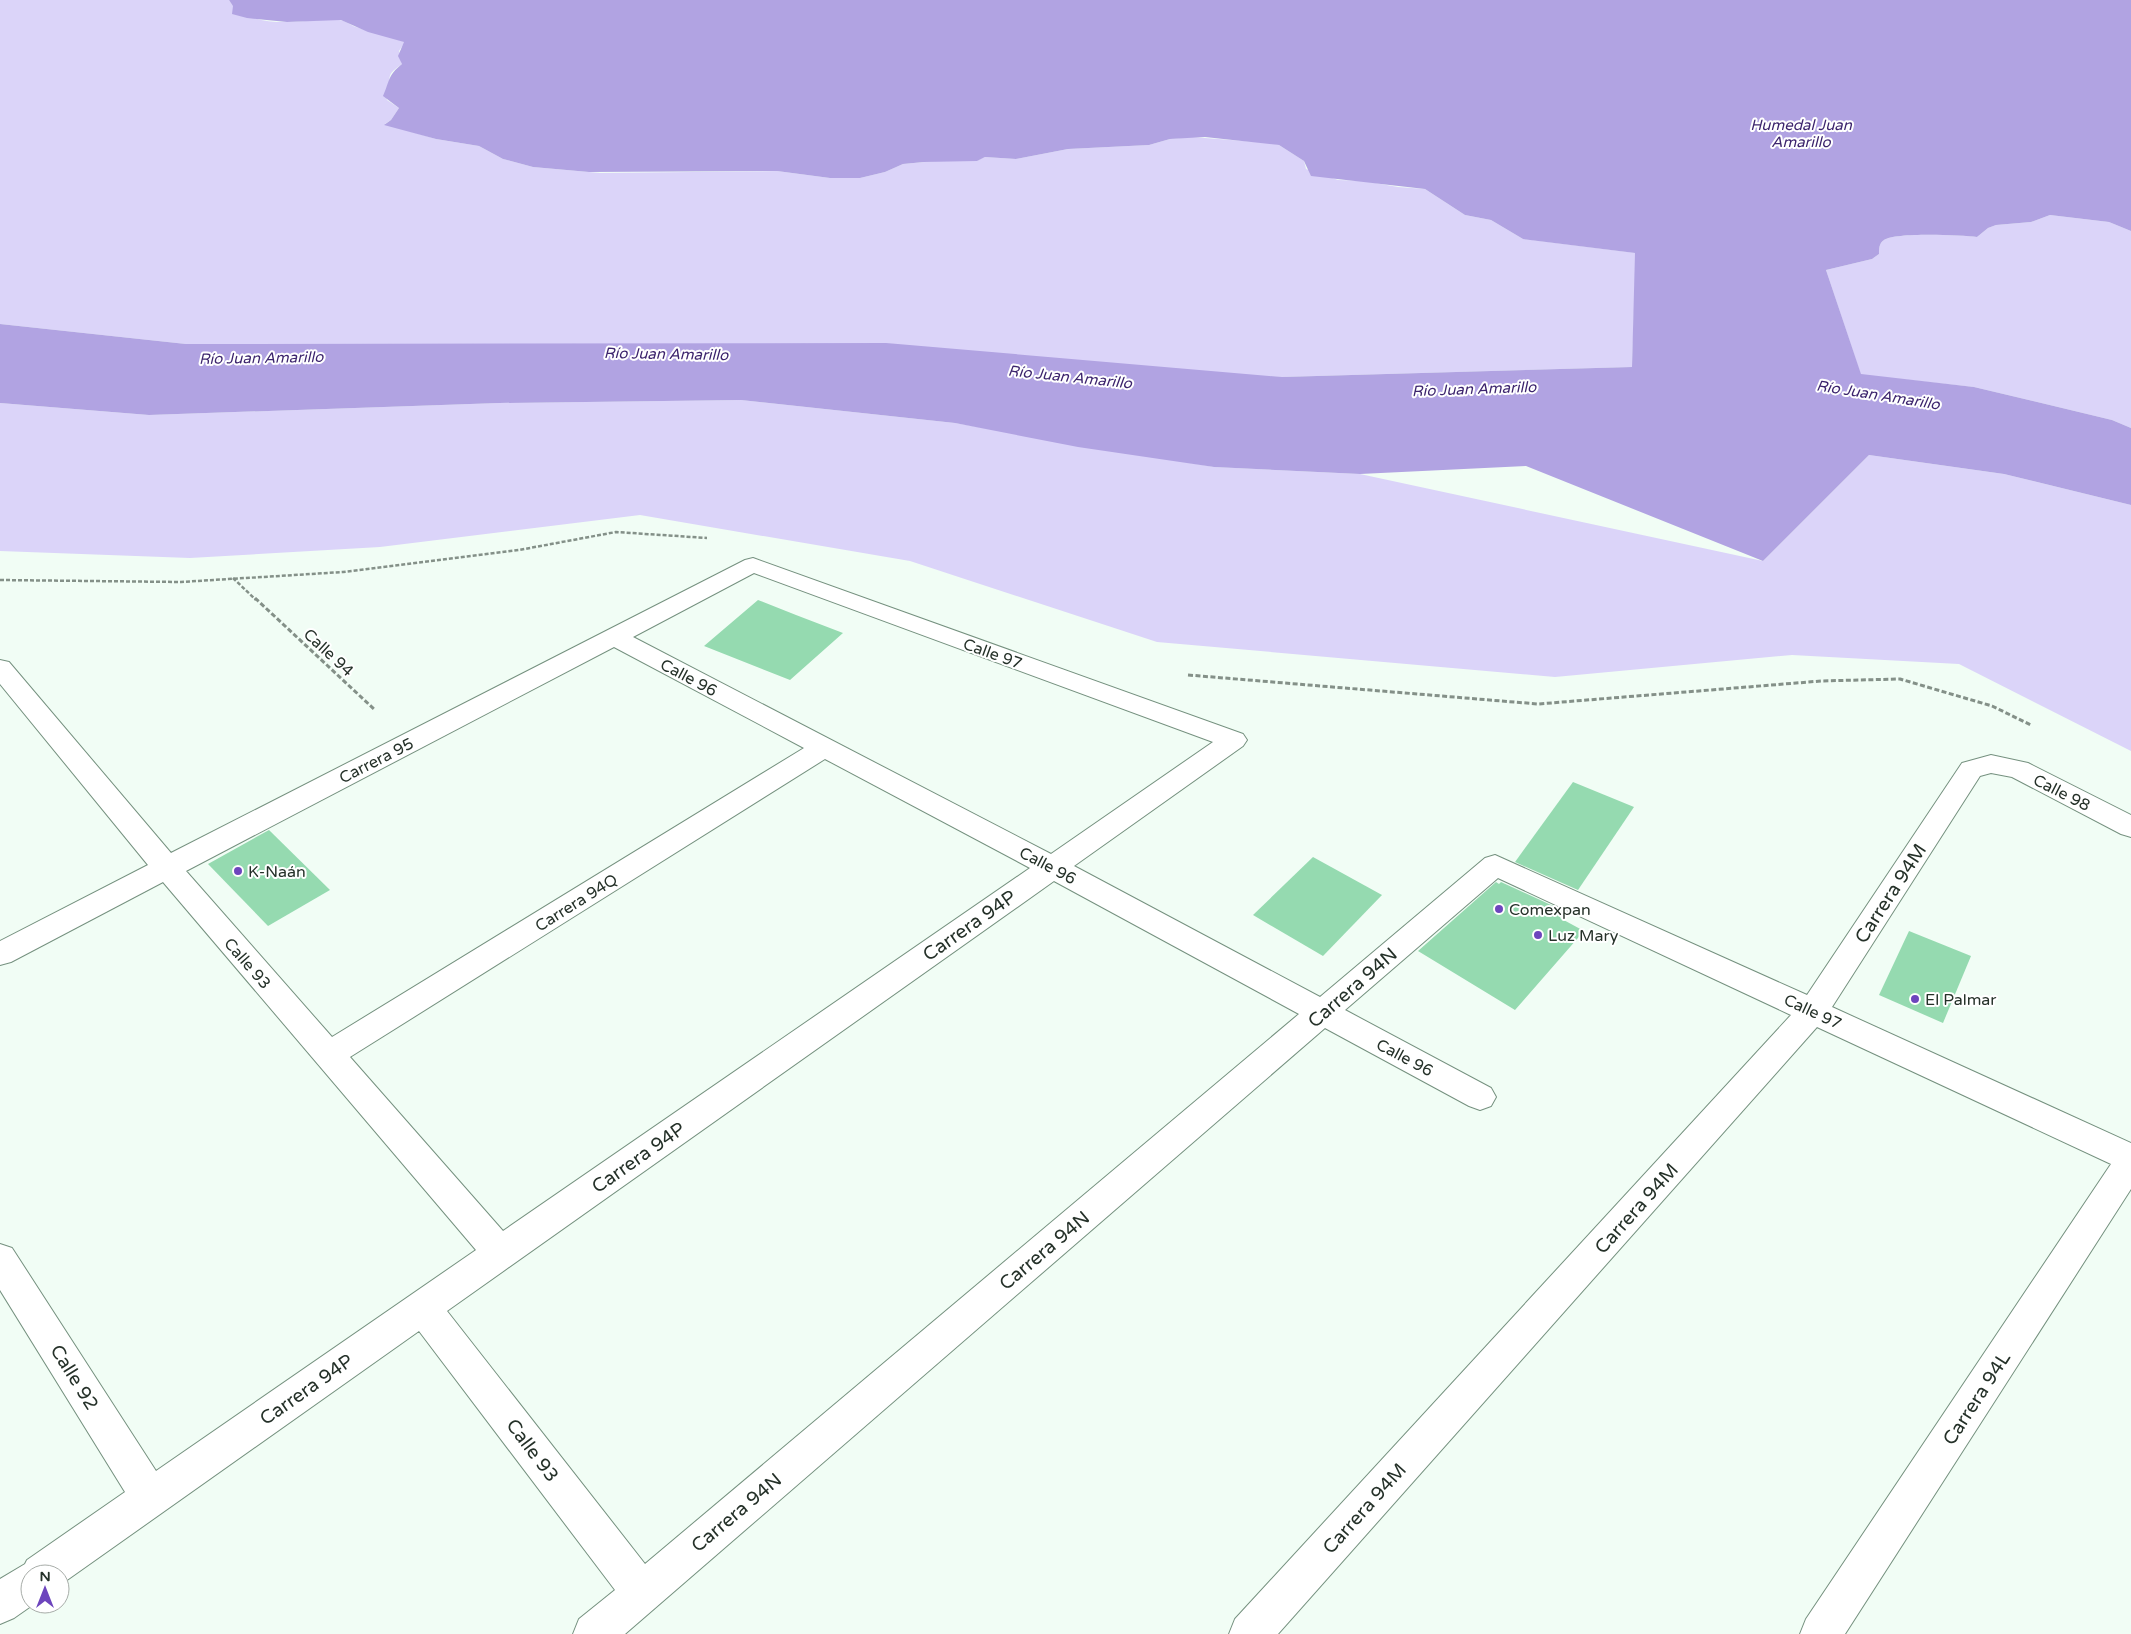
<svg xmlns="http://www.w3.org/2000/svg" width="2131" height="1634" viewBox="0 0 2131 1634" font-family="'Varela Round',sans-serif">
  <rect width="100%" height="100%" fill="#f1fdf5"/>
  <!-- green -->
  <g fill="#dbd4f9">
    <path d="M0,0H229C252,34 305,18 339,20C345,20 350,25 356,27C372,33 389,36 405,42L399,51L402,64C387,75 391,73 388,88L385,93L387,100L399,108L391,120L385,124L436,139L479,146L503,159L533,167L600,173L777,171L830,178H860L885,172L903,164L936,161H976L985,157L1016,159L1068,149L1149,145L1170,139L1192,137L1270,143L1279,145L1304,161L1306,169L1338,180L1364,181L1398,187L1425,189L1465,215L1491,220L1523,239L1636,253L1632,367L1282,377L186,344L0,324Z"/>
    <path d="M2050,215L2109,222L2131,231V428L2112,420L1974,387L1861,375L1826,270L1872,259L1879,254C1879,249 1879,243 1884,240C1895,232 1961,235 1977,237L1988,228L1996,225L2031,222Z"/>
    <path d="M741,400L955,423L1214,467L1360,474L1763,561L1869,455L2004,474L2131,505V751L1959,664L1792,655L1555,677L1157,642L910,561L640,515L380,547L190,558L0,551V403L149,415L499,403Z"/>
  </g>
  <!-- water -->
  <path fill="#b1a3e2" d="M229,0H2131V231L2109,222L2050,215L2031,222L1996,225L1988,228L1977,237C1961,235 1895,232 1884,240C1879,243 1879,249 1879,254L1872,259L1826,270L1861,374L1974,387L2112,420L2131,428V505L2004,474L1869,455L1763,561L1526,466L1360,474L1214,467L1078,447L955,423L741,400L499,403L149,415L0,403V324L186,344L886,343L1282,377L1632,367L1635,253L1523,239L1491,220L1465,215L1425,189L1311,176L1304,161L1279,145L1205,137L1170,139L1149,145L1068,149L1016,159L985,157L977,161L924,162L903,164L885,172L860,178H830L777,171L589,172L533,167L503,159L479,146L436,139L384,125L391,120L399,108L383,96C390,81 387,76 402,64L398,56L404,42L368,32L341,20L287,22L247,18L232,14L233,6Z"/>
  <!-- building -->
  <g fill="#95dab0">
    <path d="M758,600L796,615L843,633L790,680L704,646Z"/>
    <path d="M1573,782L1634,807L1578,890L1515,862Z"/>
    <path d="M269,830L330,890L268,926L208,864Z"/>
    <path d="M1313,857L1382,895L1323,956L1253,915Z"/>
    <path d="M1496,882L1499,884L1501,882L1564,911L1560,918L1584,931L1515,1010L1418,951Z"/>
    <path d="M1909,931L1971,956L1943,1023L1879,995Z"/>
  </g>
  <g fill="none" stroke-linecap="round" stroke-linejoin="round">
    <defs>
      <path id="minor" d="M753,558L1243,734L1247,740L1243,746L1074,866L1320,997L1485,858L1495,855L1807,995L1962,763L1991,755L2028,763L2131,815V837L2121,834L2012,777L1991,773L1980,776L1832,1007L2131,1143V1189L1845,1634H1800L1806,1619L2111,1164L1817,1027L1278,1634H1229L1235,1619L1791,1015L1498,878L1345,1010L1491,1088L1496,1097L1491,1106L1480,1110L1469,1106L1325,1028L625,1634H573L579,1619L615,1590L419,1331L60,1585V1574H30V1604H34L14,1618L0,1624V1579L25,1564L27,1560L125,1492L0,1290V1244L12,1248L156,1471L476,1250L163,882L11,962L0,965V941L148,865L0,684V660L9,662L171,853L745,560ZM754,573L1213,742L1051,854L633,637ZM614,647L804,748L332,1037L186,871ZM825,759L1030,868L503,1231L350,1057ZM1054,881L1299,1014L645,1564L447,1311Z"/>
    </defs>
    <!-- minor casing -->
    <use href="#minor" stroke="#75917f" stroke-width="2"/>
    <!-- path-far1 -->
    <g stroke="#849088" stroke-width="2.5" stroke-dasharray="4 2" stroke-linecap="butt">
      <path d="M233,578L256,600"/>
      <path d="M0,580L181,582L343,572L519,550L616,532L707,538"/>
    </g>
    <!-- path -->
    <g stroke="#849088" stroke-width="3" stroke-dasharray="5 2.5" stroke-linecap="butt">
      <path d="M255,598L375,710"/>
      <path d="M1188,675L1538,704L1821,681L1900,679L1992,706L2031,725"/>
    </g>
    <!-- minor -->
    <use href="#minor" fill="#fff" fill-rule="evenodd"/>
  </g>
  <!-- markers -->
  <g fill="#6d45bd" stroke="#fff" stroke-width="2">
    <circle cx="238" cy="871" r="5"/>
    <circle cx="1499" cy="909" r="5"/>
    <circle cx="1538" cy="935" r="5"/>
    <circle cx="1915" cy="999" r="5"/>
  </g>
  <g text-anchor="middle" stroke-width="4" stroke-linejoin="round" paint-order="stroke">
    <!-- far-water labels -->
    <g font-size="15" font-style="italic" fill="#3c246d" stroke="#fff">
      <text x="1801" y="130">Humedal Juan<tspan x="1801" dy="17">Amarillo</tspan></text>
      <text transform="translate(666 354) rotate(1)" y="5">Río Juan Amarillo</text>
      <text transform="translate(261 358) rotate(-1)" y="5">Río Juan Amarillo</text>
      <text transform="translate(1070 377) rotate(6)" y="5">Río Juan Amarillo</text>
      <text transform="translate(1474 389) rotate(-2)" y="5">Río Juan Amarillo</text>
      <text transform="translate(1878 395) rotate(9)" y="5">Río Juan Amarillo</text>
    </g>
    <!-- street labels -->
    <g font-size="16" fill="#253129" stroke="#fff">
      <text transform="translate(329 652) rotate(43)" y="6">Calle 94</text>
      <text transform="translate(993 653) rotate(20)" y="6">Calle 97</text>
      <text transform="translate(689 677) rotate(28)" y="6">Calle 96</text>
      <text transform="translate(376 760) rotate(-27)" y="6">Carrera 95</text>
      <text transform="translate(2062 792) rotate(27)" y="6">Calle 98</text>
      <text transform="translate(1048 865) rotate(28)" y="6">Calle 96</text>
      <text transform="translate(576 902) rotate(-32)" y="6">Carrera 94Q</text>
      <text transform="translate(248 963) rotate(49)" y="6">Calle 93</text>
      <text transform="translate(1813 1011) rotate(25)" y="6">Calle 97</text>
      <text transform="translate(1405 1057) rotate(28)" y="6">Calle 96</text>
    </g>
    <!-- poi labels -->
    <g font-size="16" fill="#253129" stroke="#fff" text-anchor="start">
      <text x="248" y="877">K-Naán</text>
      <text x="1509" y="915">Comexpan</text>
      <text x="1548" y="941">Luz Mary</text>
      <text x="1925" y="1005">El Palmar</text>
    </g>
    <!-- near-street labels -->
    <g font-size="19" fill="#253129" stroke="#fff">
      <text transform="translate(1890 893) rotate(-57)" y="7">Carrera 94M</text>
      <text transform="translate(969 925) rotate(-35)" y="7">Carrera 94P</text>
      <text transform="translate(1352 987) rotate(-41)" y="7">Carrera 94N</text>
      <text transform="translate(638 1157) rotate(-35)" y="7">Carrera 94P</text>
      <text transform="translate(1636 1208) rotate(-48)" y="7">Carrera 94M</text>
      <text transform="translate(1044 1250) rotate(-40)" y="7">Carrera 94N</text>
      <text transform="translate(75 1377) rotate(58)" y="7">Calle 92</text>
      <text transform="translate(306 1389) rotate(-35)" y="7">Carrera 94P</text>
      <text transform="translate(1976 1398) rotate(-57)" y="7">Carrera 94L</text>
      <text transform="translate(533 1450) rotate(53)" y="7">Calle 93</text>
      <text transform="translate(1364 1508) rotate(-48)" y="7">Carrera 94M</text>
      <text transform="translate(736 1512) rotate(-40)" y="7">Carrera 94N</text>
    </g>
  </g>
  <!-- north arrow -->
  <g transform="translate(45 1589)"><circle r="24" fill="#ffffff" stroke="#a8ada9"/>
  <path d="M0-4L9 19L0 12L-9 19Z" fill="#6d45bd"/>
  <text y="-8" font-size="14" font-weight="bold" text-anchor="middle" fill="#253129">N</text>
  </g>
</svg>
